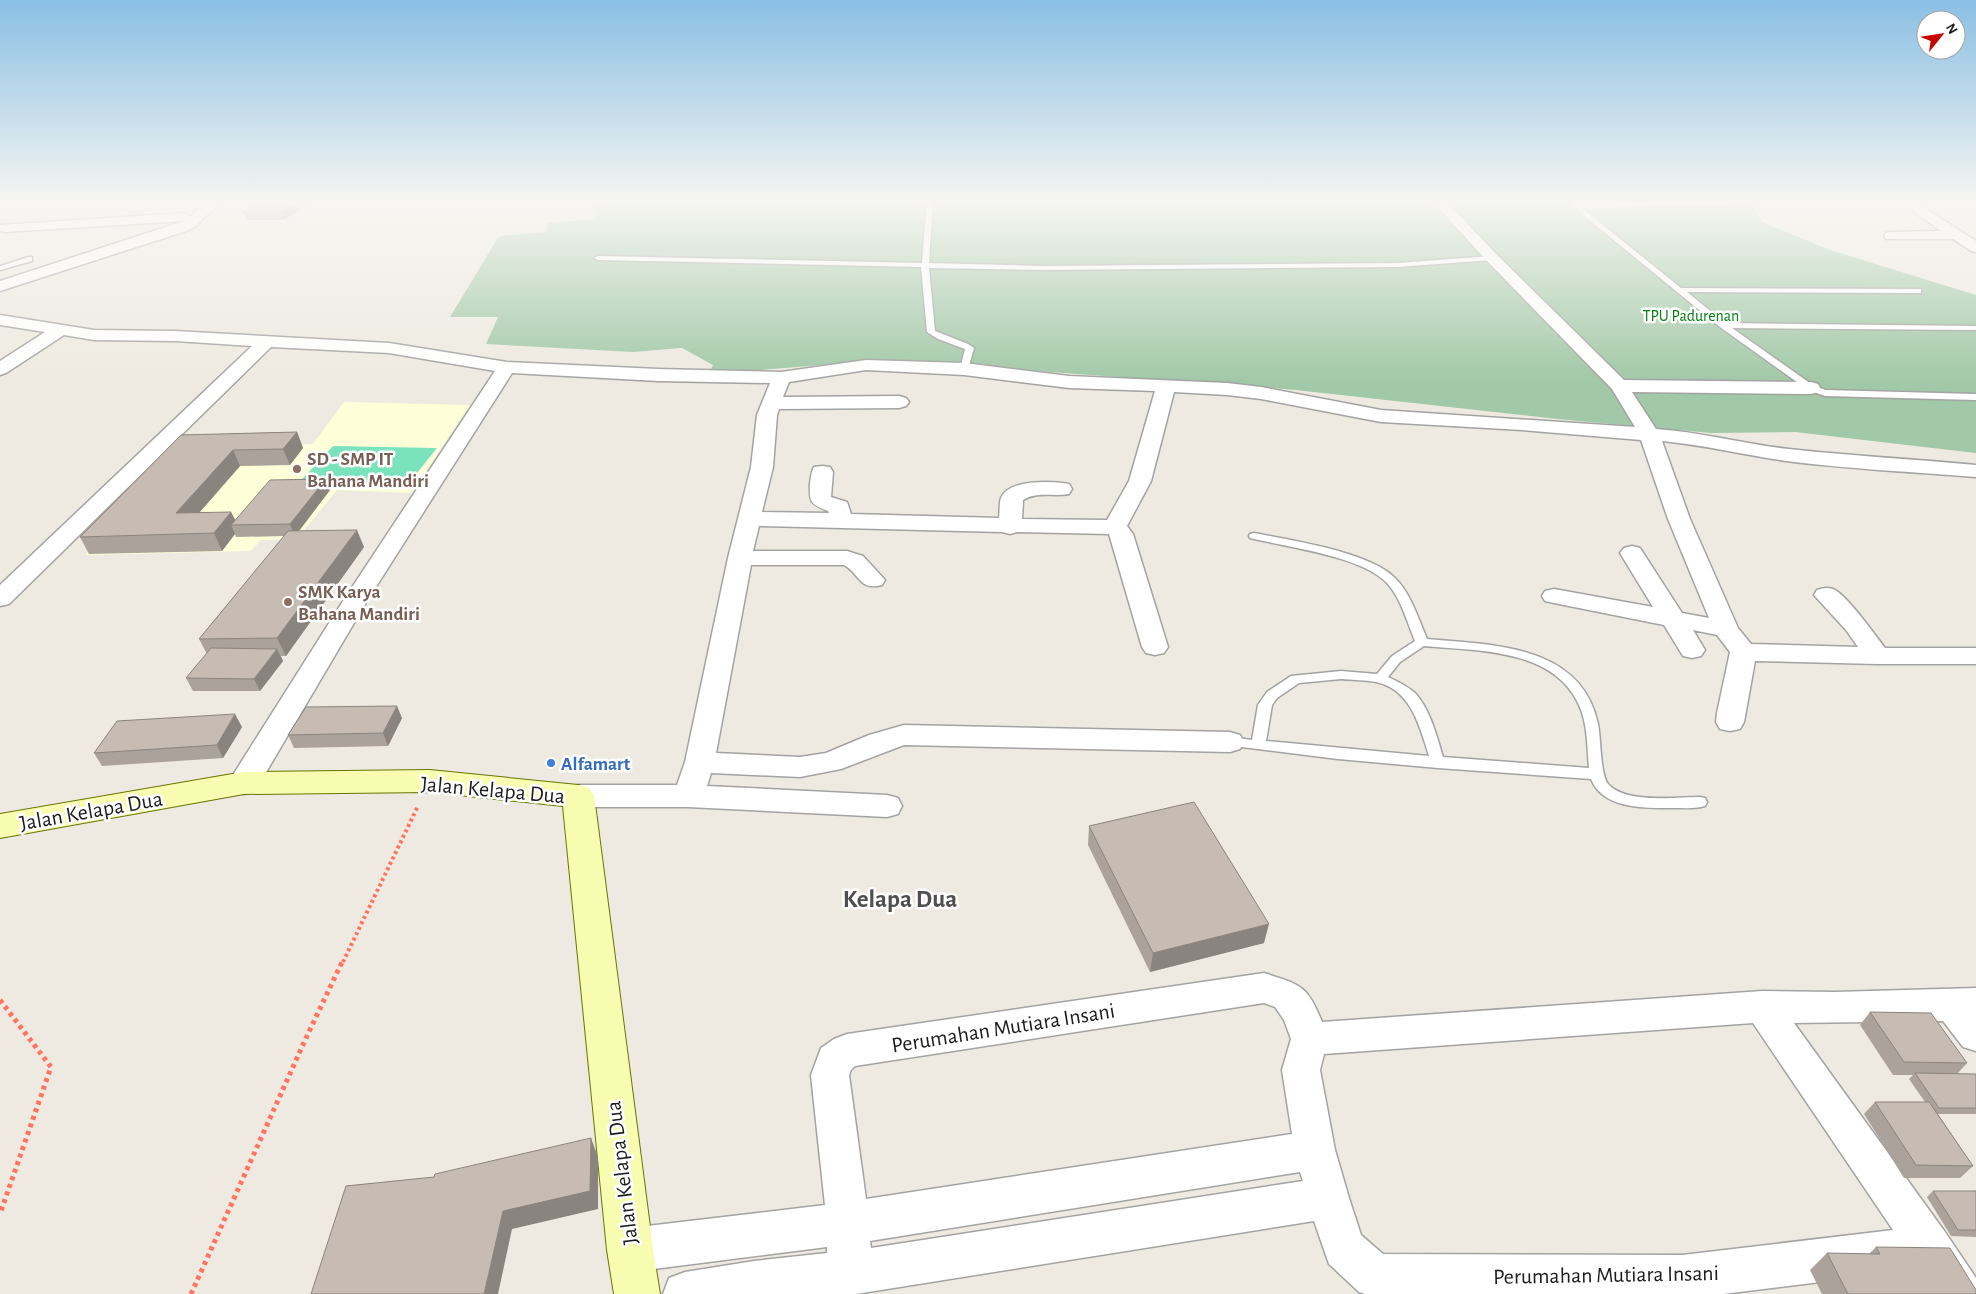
<svg xmlns="http://www.w3.org/2000/svg" width="1976" height="1294" viewBox="0 0 1976 1294" font-family="'Alegreya Sans',sans-serif">
  <rect width="100%" height="100%" fill="#eeeae1"/>
  <!-- education -->
  <path fill="#feffd9" d="M344,402L470,405L411,493L337,490L296,540H261L251,551L85,555L186,449L313,444Z"/>
  <!-- cemetery -->
  <path fill="#a1c8a7" d="M594,201H1750L1762,222L1830,250L1976,295V453L1795,432L1711,433L1557,419L1296,390L887,360L709,374L713,365L682,348L633,352L486,344L498,317H450L499,236L546,232L547,223L596,219Z"/>
  <!-- pitch -->
  <path fill="#7ae2bc" d="M333,446L437,448L405,488L296,486Z"/>
  <g fill="none" stroke-linecap="round" stroke-linejoin="round">
    <defs>
      <g id="service">
        <path d="M927,201H933L929,263L1044,266L1398,263L1492,256L1496,258L1492,260L1398,267L1044,270L929,268L935,331L968,344L974,348L968,369L964,372L960,369L965,349L938,339L927,332L921,267L598,260L594,258L598,256L922,263Z"/>
        <path d="M1566,201H1572L1577,204L1757,201L1758,202L1755,204L1582,208L1681,288L1921,289V293H1918L1687,292L1725,323L1976,326V330L1732,328L1814,386L1826,390L1976,394V400L1825,396L1808,390L1720,327Z"/>
        <path d="M29,257H32V261L0,270V266Z"/>
        <path d="M1254,533C1290,540 1370,552 1395,578C1411,594 1418,618 1427,639C1492,645 1581,644 1598,724C1601,738 1600,774 1608,784C1626,804 1676,797 1700,797L1705,798L1707,802L1705,806C1695,809 1684,808 1674,808C1647,808 1603,810 1591,779L1438,768L1338,759L1225,745L1223,742L1225,739L1230,737L1252,740L1258,705L1267,692L1291,676L1341,671L1377,674L1392,656L1415,641C1407,622 1401,598 1387,583C1362,556 1286,547 1250,538L1249,536L1250,534ZM1424,646C1475,651 1550,648 1577,701C1588,721 1587,746 1589,768L1443,757C1437,737 1430,709 1415,693C1407,686 1397,681 1388,677L1400,662ZM1341,679C1352,680 1365,680 1376,682C1411,689 1420,727 1429,756L1266,741L1272,705L1277,698L1299,683Z"/>
      </g>
      <g id="minor">
        <path d="M207,201H221L196,226L186,231L0,291V281L184,221L5,232L0,231V225L183,213L190,217Z"/>
        <path d="M1432,201H1446L1497,255L1624,380L1811,382L1818,384L1820,388L1818,392L1811,394L1632,392L1656,429C1701,432 1744,444 1789,449C1851,456 1914,459 1976,465V477C1913,472 1849,469 1786,461C1745,455 1704,445 1662,441L1690,519L1738,628L1751,644L1858,647L1846,630L1814,595L1817,590C1823,588 1827,587 1833,589C1846,594 1875,635 1885,648H1976V664H1877L1755,661L1744,722L1740,729L1730,731L1720,729L1716,722L1717,713L1730,652L1717,635L1693,630L1705,650L1701,656L1692,658L1683,656L1664,625L1554,603L1545,601L1542,596L1545,591L1554,589L1653,607L1620,553L1624,548L1632,546L1640,548L1682,613L1709,618L1668,519L1641,440L1522,430L1381,422L1261,399L1227,395L1174,392L1151,481L1127,526L1133,534L1168,647L1164,653L1155,655L1146,653L1142,647L1109,534L1017,532L1010,534L1002,532L759,526L753,551H847L863,556L885,580L882,585C859,591 860,574 844,565H751L716,753L800,757L826,753L869,735L904,725L1230,732L1240,735L1244,742L1240,749L1230,752L904,745L841,769L800,777L711,773L707,786L887,795L898,798L902,806L898,814L887,817L688,807H578L567,804L563,796L567,788L578,785H677L685,762L728,558L751,467L757,415L770,383L658,381L512,373L367,601L255,791L244,794L233,791L229,783L233,775L343,601L495,371L389,353L271,347L9,604L0,606V585L252,346L175,341L94,340L64,335L6,373L0,375V361L45,332L0,325V315L94,330L175,331L389,343L507,362L658,369L781,372L866,360L964,363L1069,376L1227,383L1261,387L1381,410L1635,427L1612,389L1487,261ZM866,370L964,375L1069,388L1155,391L1129,481L1107,520L1022,519L1023,500C1037,491 1053,497 1069,494L1072,489L1069,484C1053,481 1008,479 1001,498C999,503 1000,512 999,518L851,514L847,502L831,497L833,472L830,467L822,466L814,467C811,473 811,477 810,484C809,503 811,504 828,511L829,513L762,512L773,467L777,415L779,409L899,408L906,406L909,402L906,398L899,396L783,397L789,382Z"/>
        <path d="M1899,201H1914L1976,241V252L1971,251L1953,239H1886L1884,236L1886,233L1891,232L1941,231Z"/>
        <path d="M1264,973C1300,985 1307,984 1322,1022L1762,991L1835,992L1976,988V1051L1963,1047L1943,1021L1794,1023L1945,1232L1976,1278V1294H1934L1919,1270L1723,1294H1365L1359,1292L1329,1264L1314,1221L856,1294H663L669,1278L685,1272L754,1261L827,1253V1247L630,1272L615,1265L608,1250L615,1235L630,1228L825,1205L811,1075L821,1048L834,1039L847,1034ZM1264,1003L1275,1007L1284,1020L1291,1039L1282,1070L1292,1134L866,1199L849,1075L851,1070L855,1066ZM1753,1023L1893,1230L1682,1255L1383,1254L1361,1235L1349,1198L1335,1150L1320,1070L1324,1054ZM1300,1172L1303,1181L871,1248L870,1241Z"/>
      </g>
      <path id="secondary" d="M430,770L578,785L589,788L594,796L653,1250L660,1294H614L607,1250L563,806L430,792L244,794L0,838V814L244,772Z"/>
    </defs>
    <!-- service casing -->
    <use href="#service" stroke="#a3a3a3" stroke-width="3"/>
    <!-- minor casing -->
    <use href="#minor" stroke="#a3a3a3" stroke-width="3"/>
    <!-- secondary casing -->
    <use href="#secondary" stroke="#677600" stroke-width="2"/>
    <!-- path-far1 -->
    <path stroke="#ff7461" stroke-width="4" stroke-dasharray="3 3" stroke-linecap="butt" d="M343,962L418,806"/>
    <!-- path -->
    <g stroke="#ff7461" stroke-width="5" stroke-dasharray="4 4" stroke-linecap="butt">
      <path d="M0,1000L51,1067L0,1214"/>
      <path d="M191,1294L306,1038L343,960"/>
    </g>
    <!-- service -->
    <use href="#service" fill="#fff" fill-rule="evenodd"/>
    <!-- minor -->
    <use href="#minor" fill="#fff" fill-rule="evenodd"/>
    <!-- secondary -->
    <use href="#secondary" fill="#f7fcb0" fill-rule="evenodd"/>
  </g>
  <!-- wall -->
  <g fill="#aaa29b">
    <path d="M309,203L284,220H247L243,212Z"/>
    <path d="M297,432L303,448L290,465L240,466L199,513L235,520L326,479L330,490L299,531L364,547L286,656H281L283,661L260,691H193L186,678L207,654L199,639L284,536L236,537L235,534L222,551L89,554L80,537L181,435Z"/>
    <path d="M402,718L388,746L294,748L288,735Z"/>
    <path d="M242,727L223,758L102,766L94,753Z"/>
    <path d="M1089,826L1264,943L1150,972L1088,845Z"/>
    <path d="M1870,1012L1967,1063L1957,1074L1976,1075V1114H1938L1973,1166L1960,1178H1904L1864,1114L1875,1102H1925L1909,1079L1913,1075H1893L1860,1025Z"/>
    <path d="M1933,1191H1976V1237L1951,1236L1927,1197Z"/>
    <path d="M1876,1247L1976,1294H1822L1810,1270L1827,1253L1869,1254Z"/>
  </g>
  <!-- shaded-wall -->
  <g fill="#8b847e">
    <path d="M298,201H308L309,203L284,220L281,212Z"/>
    <path d="M297,432L303,448L290,465L283,449Z"/>
    <path d="M233,450L240,466L184,530L176,513Z"/>
    <path d="M326,479L330,490L295,536L290,524Z"/>
    <path d="M231,512L238,525H231L235,534L222,551L214,533Z"/>
    <path d="M357,530L364,547L286,656L277,638Z"/>
    <path d="M277,649L283,661L260,691L254,679Z"/>
    <path d="M397,706L402,718L388,746L383,733Z"/>
    <path d="M235,714L242,727L223,758L217,745Z"/>
    <path d="M1269,924L1264,943L1150,972L1153,953Z"/>
    <path d="M591,1138L598,1157V1209L512,1229L498,1294H484L503,1211Z"/>
  </g>
  <!-- building -->
  <g fill="#c6bcb4" stroke="#8b847e">
    <path d="M261,201H298L281,212H243Z"/>
    <path d="M297,432L283,449L233,450L176,513L231,512L214,533L80,537L181,435Z"/>
    <path d="M326,479L290,524L231,525L270,480Z"/>
    <path d="M357,530L277,638L199,639L288,531Z"/>
    <path d="M211,648L277,649L254,679L186,678Z"/>
    <path d="M397,706L383,733L288,735L306,707Z"/>
    <path d="M235,714L217,745L94,753L117,721Z"/>
    <path d="M1194,802L1269,924L1153,953L1089,826Z"/>
    <path d="M1870,1012L1931,1013L1967,1063L1904,1062Z"/>
    <path d="M1915,1073L1976,1074V1108H1939Z"/>
    <path d="M1875,1102H1929L1973,1166L1916,1165Z"/>
    <path d="M591,1138L590,1191L503,1211L484,1294H311L346,1186L434,1177L435,1174Z"/>
    <path d="M1933,1191H1976V1230H1958Z"/>
    <path d="M1876,1247L1950,1248L1976,1290V1294H1848L1827,1253L1880,1254Z"/>
  </g>
  <!-- sky -->
  <linearGradient id="sky" x2="0" y2="1"><stop stop-color="#8abfe4"/><stop offset="0.53" stop-color="#f7f6f2"/><stop offset="1" stop-color="#f7f6f2" stop-opacity="0"/></linearGradient>
  <rect width="1976" height="382" fill="url(#sky)"/>
  <!-- markers -->
  <g fill="#8d6e63" stroke="#fff" stroke-width="2">
    <circle cx="297" cy="469" r="5"/>
    <circle cx="288" cy="602" r="5"/>
  </g>
  <circle fill="#3f7fe0" stroke="#fff" stroke-width="2" cx="551" cy="763" r="5"/>
  <g text-anchor="middle" stroke-width="5" stroke-linejoin="round" paint-order="stroke">
    <!-- far-park labels -->
    <g font-size="16" fill="#067e12" stroke="#fff">
      <text x="1691" y="321">TPU Padurenan</text>
    </g>
    <!-- education labels -->
    <g font-size="19" font-weight="bold" fill="#785e54" stroke="#fff" text-anchor="start">
      <text x="307" y="465">SD - SMP IT<tspan x="307" dy="22">Bahana Mandiri</tspan></text>
      <text x="298" y="598">SMK Karya<tspan x="298" dy="22">Bahana Mandiri</tspan></text>
    </g>
    <!-- shop labels -->
    <g font-size="19" font-weight="bold" fill="#366cbe" stroke="#fff" text-anchor="start">
      <text x="561" y="770">Alfamart</text>
    </g>
    <!-- near-street labels -->
    <g font-size="22" fill="#1c1c1c" stroke="#fff">
      <text transform="translate(493 789) rotate(5)" y="8">Jalan Kelapa Dua</text>
      <text transform="translate(91 810) rotate(-10)" y="8">Jalan Kelapa Dua</text>
      <text transform="translate(1003 1027) rotate(-9)" y="8">Perumahan Mutiara Insani</text>
      <text transform="translate(621 1173) rotate(-97)" y="8">Jalan Kelapa Dua</text>
      <text transform="translate(1606 1274) rotate(-1)" y="8">Perumahan Mutiara Insani</text>
    </g>
    <!-- near-quarter labels -->
    <g font-size="25" font-weight="bold" fill="#4f4f4f" stroke="#fff">
      <text x="900" y="907">Kelapa Dua</text>
    </g>
  </g>
  <!-- north arrow -->
  <g transform="translate(1941 35) rotate(60)"><circle r="24" fill="#ffffff" stroke="#a4a4a4"/>
  <path d="M0-4L9 19L0 12L-9 19Z" fill="#c80400"/>
  <text y="-8" font-size="14" font-weight="bold" text-anchor="middle" fill="#1c1c1c">N</text>
  </g>
</svg>
